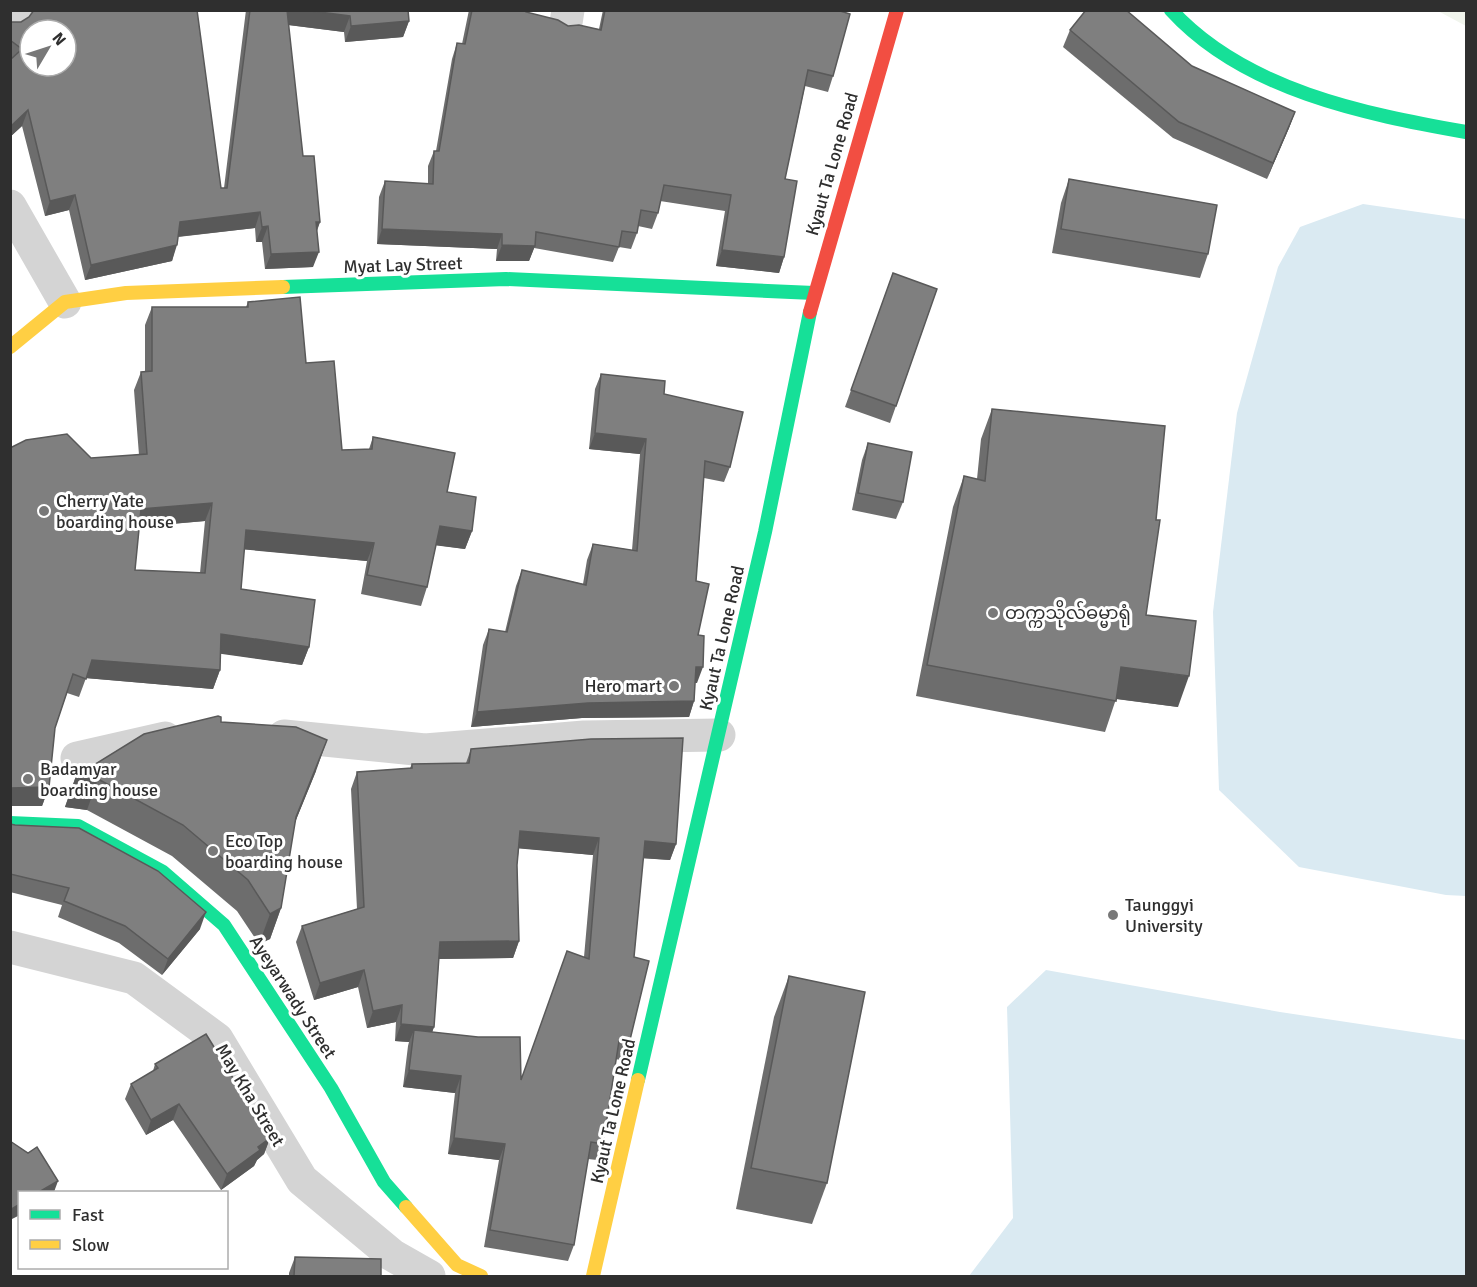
<svg xmlns="http://www.w3.org/2000/svg" width="1477" height="1287" viewBox="0 0 1477 1287" font-family="Signika,'Noto Sans Myanmar',sans-serif">
  <rect width="100%" height="100%" fill="#fff"/>
  <!-- green -->
  <path fill="#f1f5ed" d="M1438,11H1466V26Z"/>
  <!-- water -->
  <g fill="#daeaf2">
    <path d="M1363,204L1466,219V896L1446,895L1299,867L1219,790L1213,612L1237,413L1278,267L1300,227Z"/>
    <path d="M1046,970L1280,1012L1466,1040V1276H969L1013,1218L1007,1007Z"/>
  </g>
  <g fill="none" stroke-linecap="round" stroke-linejoin="round">
    <!-- street -->
    <g stroke="#d4d4d4" stroke-width="33">
      <path d="M10,20L19,10"/>
      <path d="M566,23L568,10"/>
      <path d="M10,206L65,302"/>
      <path d="M284,736L425,750L584,737L719,735"/>
      <path d="M77,758L165,738"/>
      <path d="M10,947L134,978L217,1039L302,1180L392,1255L429,1276"/>
    </g>
    <!-- fast -->
    <g stroke="#16e098" stroke-width="14">
      <path d="M1171,10C1244,90 1364,114 1466,132"/>
      <path d="M283,287L506,279L814,293"/>
      <path d="M10,823L78,826L163,872L224,925L331,1088L384,1182L406,1207"/>
      <path d="M638,1080L765,532L810,312"/>
    </g>
    <!-- slow -->
    <g stroke="#ffcf43" stroke-width="14">
      <path d="M10,347L65,302L126,293L283,287"/>
      <path d="M406,1207L457,1265L481,1276"/>
      <path d="M593,1276L638,1080"/>
    </g>
    <!-- jam -->
    <path stroke="#f24e42" stroke-width="14" d="M810,312L897,10"/>
  </g>
  <!-- wall -->
  <g fill="#6d6d6d" fill-rule="evenodd">
    <path d="M246,10H408L409,21L403,37L345,42L344,32L288,25L303,156L320,222L317,231L313,267L265,269L262,242H256L255,228L178,237L172,261L85,280L69,210L45,216L22,126L10,137V22L221,188H224Z"/>
    <path d="M469,10H526V12L568,26L599,29L603,10H837L833,76L828,92L805,86L785,179L784,257L779,273L716,266L725,211L660,201L658,213L652,229L638,226L637,233L631,249L619,247L613,262L534,248L529,261H496L497,249L377,244L379,197L385,181L428,184V166L434,151H436L452,59L457,43L462,44Z"/>
    <path d="M1070,30L1192,66L1295,112L1289,128L1267,179L1173,138L1063,47Z"/>
    <path d="M1069,179L1208,254L1200,278L1052,253L1061,203Z"/>
    <path d="M893,273L937,289L890,423L845,407Z"/>
    <path d="M248,302L306,363L342,450L369,449L373,437L447,492L472,531L465,549L436,545L427,587L421,606L361,594L367,561L244,549L241,589L309,647L302,665L220,653V670L213,689L86,678L79,697L67,693L55,728L49,787L42,806H10V448L91,458L139,455L134,390L141,372H145V325L152,307H246ZM205,521L200,573L135,570L139,527Z"/>
    <path d="M601,374L664,394L730,467L724,482L704,478L696,581L698,635L697,683H695L694,701L689,717L582,718L471,727L483,645L489,629L505,632L516,586L522,570L583,584L587,560L593,544L632,550L640,454L589,449L595,389Z"/>
    <path d="M992,409L1146,615L1178,707L1116,699L1105,732L916,696L953,507L964,476L977,479L981,439Z"/>
    <path d="M868,443L903,502L896,519L852,510L862,460Z"/>
    <path d="M221,722L316,771L295,822L281,908L270,939L259,944L237,911L172,856L87,810L65,807L76,776Z"/>
    <path d="M471,749L676,844L670,860L643,858L634,957L629,1044L623,1061L616,1059L603,1144L597,1160L588,1159L574,1245L568,1261L484,1247L499,1160L448,1154L455,1093L403,1087L408,1046L409,1042L395,1041L396,1022L367,1028L358,987L314,1000L296,942L302,926L357,909L351,789L357,772L410,768L412,764L466,763ZM519,848L593,855L584,957L521,1079L432,1032L434,1027L439,959L513,958L519,941L517,865Z"/>
    <path d="M10,824L200,929L162,975L119,943L58,917L62,905L10,892Z"/>
    <path d="M789,976L827,1183L812,1224L736,1209L774,1017Z"/>
    <path d="M155,1064L270,1138L264,1154L257,1160L254,1166L221,1190L173,1120L146,1135L125,1099L131,1084L153,1071Z"/>
    <path d="M295,1257L381,1276H289V1273Z"/>
  </g>
  <!-- shaded-wall -->
  <g fill="#595959">
    <path d="M286,10H304L350,16L344,32L281,24Z"/>
    <path d="M409,21L403,37L345,42L351,26Z"/>
    <path d="M28,110L22,126L10,137V127Z"/>
    <path d="M1295,112L1289,128L1267,179L1273,163Z"/>
    <path d="M75,195L69,210L45,216L50,201Z"/>
    <path d="M260,212L255,228L175,237L180,222Z"/>
    <path d="M316,222H320L314,237Z"/>
    <path d="M268,226L262,242H256L262,227Z"/>
    <path d="M382,229L502,234L497,249L377,244Z"/>
    <path d="M177,245L172,261L85,280L91,265Z"/>
    <path d="M502,245L535,246L529,261H496Z"/>
    <path d="M722,250L784,257L779,273L716,266Z"/>
    <path d="M319,252L313,267L265,269L271,254Z"/>
    <path d="M595,433L646,439L640,454L589,449Z"/>
    <path d="M212,503L205,521L134,527L141,509Z"/>
    <path d="M440,526L472,531L465,549L433,545Z"/>
    <path d="M246,530L374,543L367,561L239,549Z"/>
    <path d="M221,634L309,647L302,665L215,653Z"/>
    <path d="M92,660L220,670L213,689L85,678Z"/>
    <path d="M696,667H703L697,683L690,682Z"/>
    <path d="M1121,667L1189,676L1178,707L1110,698Z"/>
    <path d="M694,701L689,717L582,718L471,727L477,712L588,703Z"/>
    <path d="M327,740L316,771L285,847L296,817Z"/>
    <path d="M76,776L98,779L87,810L65,807Z"/>
    <path d="M49,787L42,806H10V788Z"/>
    <path d="M520,831L599,838L593,855L514,848Z"/>
    <path d="M645,841L676,844L670,860L639,858Z"/>
    <path d="M281,908L270,939L259,944L270,914Z"/>
    <path d="M206,912L200,929L162,975L168,959Z"/>
    <path d="M519,941L513,958L434,959L440,942Z"/>
    <path d="M364,970L358,987L314,1000L320,983Z"/>
    <path d="M402,1005L396,1022L367,1028L373,1011Z"/>
    <path d="M401,1024L434,1027L428,1044L414,1030L409,1042L395,1041Z"/>
    <path d="M409,1070L461,1076L455,1093L403,1087Z"/>
    <path d="M179,1104L173,1120L146,1135L151,1120Z"/>
    <path d="M270,1138L264,1154L257,1160L254,1166L221,1190L227,1174L258,1147Z"/>
    <path d="M454,1138L505,1144L499,1160L448,1154Z"/>
    <path d="M58,1181L54,1192H39Z"/>
    <path d="M20,1204V1215L10,1220V1210Z"/>
  </g>
  <!-- building -->
  <g fill="#7f7f7f" stroke="#595959" stroke-width="1.5" fill-rule="evenodd">
    <path d="M34,10H197L221,188H227L250,10H287L303,156H314L320,222H316L319,252L271,254L268,226L262,227L260,212L180,222L177,245L91,265L75,195L50,201L28,110L10,127V60L22,49L10,40V22H21L29,17ZM30,30H66V66H30Z"/>
    <path d="M304,10H408L409,21L351,26L350,16Z"/>
    <path d="M472,10H526V12L558,20L568,26L579,25L601,30L605,10H837L850,14L833,76L808,70L785,179L797,181L784,257L722,250L731,195L664,185L658,213L641,210L637,233L622,231L619,247L536,232L535,246L502,245V234L382,229L385,181L433,184L434,151H439L457,43L465,44Z"/>
    <path d="M1086,10H1126L1192,66L1295,112L1273,163L1179,122L1070,30Z"/>
    <path d="M1069,179L1217,205L1208,254L1061,229Z"/>
    <path d="M893,273L937,289L896,406L851,390Z"/>
    <path d="M300,297L306,363L334,361L342,450L372,449L373,437L455,453L447,492L476,497L472,531L440,526L427,587L367,575L374,543L246,530L241,589L315,600L309,647L221,634L220,670L92,660L86,679L73,674L55,728L49,787L10,788V448L26,440L67,434L91,458L147,454L141,372L152,371V307H248V302ZM212,503L205,573L135,570L141,509Z"/>
    <path d="M601,374L665,381L664,394L743,412L730,467L705,461L696,581L709,584L698,635L704,636L703,667H696L694,701L588,703L477,712L489,629L507,632L522,570L586,585L593,544L637,551L646,439L595,433Z"/>
    <path d="M992,409L1165,426L1156,520H1160L1146,615L1196,621L1189,676L1121,667L1116,701L927,665L964,476L985,481Z"/>
    <path d="M868,443L912,452L903,502L858,493Z"/>
    <path d="M218,716L221,717V722L296,727L327,740L296,817L281,908L270,914L248,880L183,825L98,779L76,776L144,734Z"/>
    <path d="M683,738L676,844L645,841L634,957L649,961L629,1044L619,1041L603,1144L591,1142L574,1245L490,1230L505,1144L454,1138L461,1076L409,1070L414,1030L478,1037H520L521,1080L567,951L589,959L599,838L520,831L517,865L519,941L440,942L434,1027L401,1024L402,1005L373,1011L364,970L320,983L302,926L364,907L357,772L412,768V764L469,763L471,749L591,739Z"/>
    <path d="M10,824L15,825L79,828L158,871L206,912L168,959L125,926L64,901L69,888L10,874Z"/>
    <path d="M789,976L865,992L827,1183L751,1168Z"/>
    <path d="M206,1034L270,1138L258,1147L260,1150L227,1174L179,1104L151,1120L131,1084L158,1068L155,1064Z"/>
    <path d="M10,1141L28,1153L37,1147L58,1181L39,1192H20V1204L10,1210Z"/>
    <path d="M295,1257L381,1259V1276H294Z"/>
  </g>
  <!-- markers -->
  <g fill="#787878" stroke="#fff" stroke-width="2">
    <circle cx="44" cy="511" r="6"/>
    <circle cx="993" cy="613" r="6"/>
    <circle cx="674" cy="686" r="6"/>
    <circle cx="28" cy="779" r="6"/>
    <circle cx="213" cy="851" r="6"/>
    <circle cx="1113" cy="915" r="6"/>
  </g>
  <g text-anchor="middle" stroke-width="6" stroke-linejoin="round" paint-order="stroke">
    <!-- street labels -->
    <g font-size="18" fill="#2f2f2f" stroke="#fff">
      <text transform="translate(832 164) rotate(-74)" y="6">Kyaut Ta Lone Road</text>
      <text transform="translate(403 265) rotate(-2)" y="6">Myat Lay Street</text>
      <text transform="translate(722 638) rotate(-77)" y="6">Kyaut Ta Lone Road</text>
      <text transform="translate(293 997) rotate(57)" y="6">Ayeyarwady Street</text>
      <text transform="translate(250 1095) rotate(59)" y="6">May Kha Street</text>
      <text transform="translate(613 1111) rotate(-77)" y="6">Kyaut Ta Lone Road</text>
    </g>
    <!-- poi labels -->
    <g font-size="18" fill="#2f2f2f" stroke="#fff" text-anchor="start">
      <text x="56" y="507">Cherry Yate<tspan x="56" dy="21">boarding house</tspan></text>
      <text x="1005" y="619">တက္ကသိုလ်ဓမ္မာရုံ</text>
      <text x="662" y="692" text-anchor="end">Hero mart</text>
      <text x="40" y="775">Badamyar<tspan x="40" dy="21">boarding house</tspan></text>
      <text x="225" y="847">Eco Top<tspan x="225" dy="21">boarding house</tspan></text>
      <text x="1125" y="911">Taunggyi<tspan x="1125" dy="21">University</tspan></text>
    </g>
  </g>
  <!-- border -->
  <rect width="1477" height="1287" fill="none" stroke="#2f2f2f" stroke-width="24"/>
  <!-- legend -->
  <rect x="18" y="1191" width="210" height="78" fill="#ffffff" stroke="#acacac" stroke-width="1.5"/>
  <rect x="30" y="1210" width="30" height="9" fill="#16e098" stroke="#acacac" stroke-width="1.5"/>
  <text x="72" y="1221" font-size="18" fill="#2f2f2f">Fast</text>
  <rect x="30" y="1240" width="30" height="9" fill="#ffcf43" stroke="#acacac" stroke-width="1.5"/>
  <text x="72" y="1251" font-size="18" fill="#2f2f2f">Slow</text>
  <!-- north arrow -->
  <g transform="translate(48 48) rotate(51)"><circle r="28" fill="#ffffff" stroke="#acacac" stroke-width="1.5"/>
  <path d="M0-4.5L10 22L0 15L-10 22Z" fill="#787878"/>
  <text y="-9" font-size="16" font-weight="bold" text-anchor="middle" fill="#2f2f2f">N</text>
  </g>
</svg>
